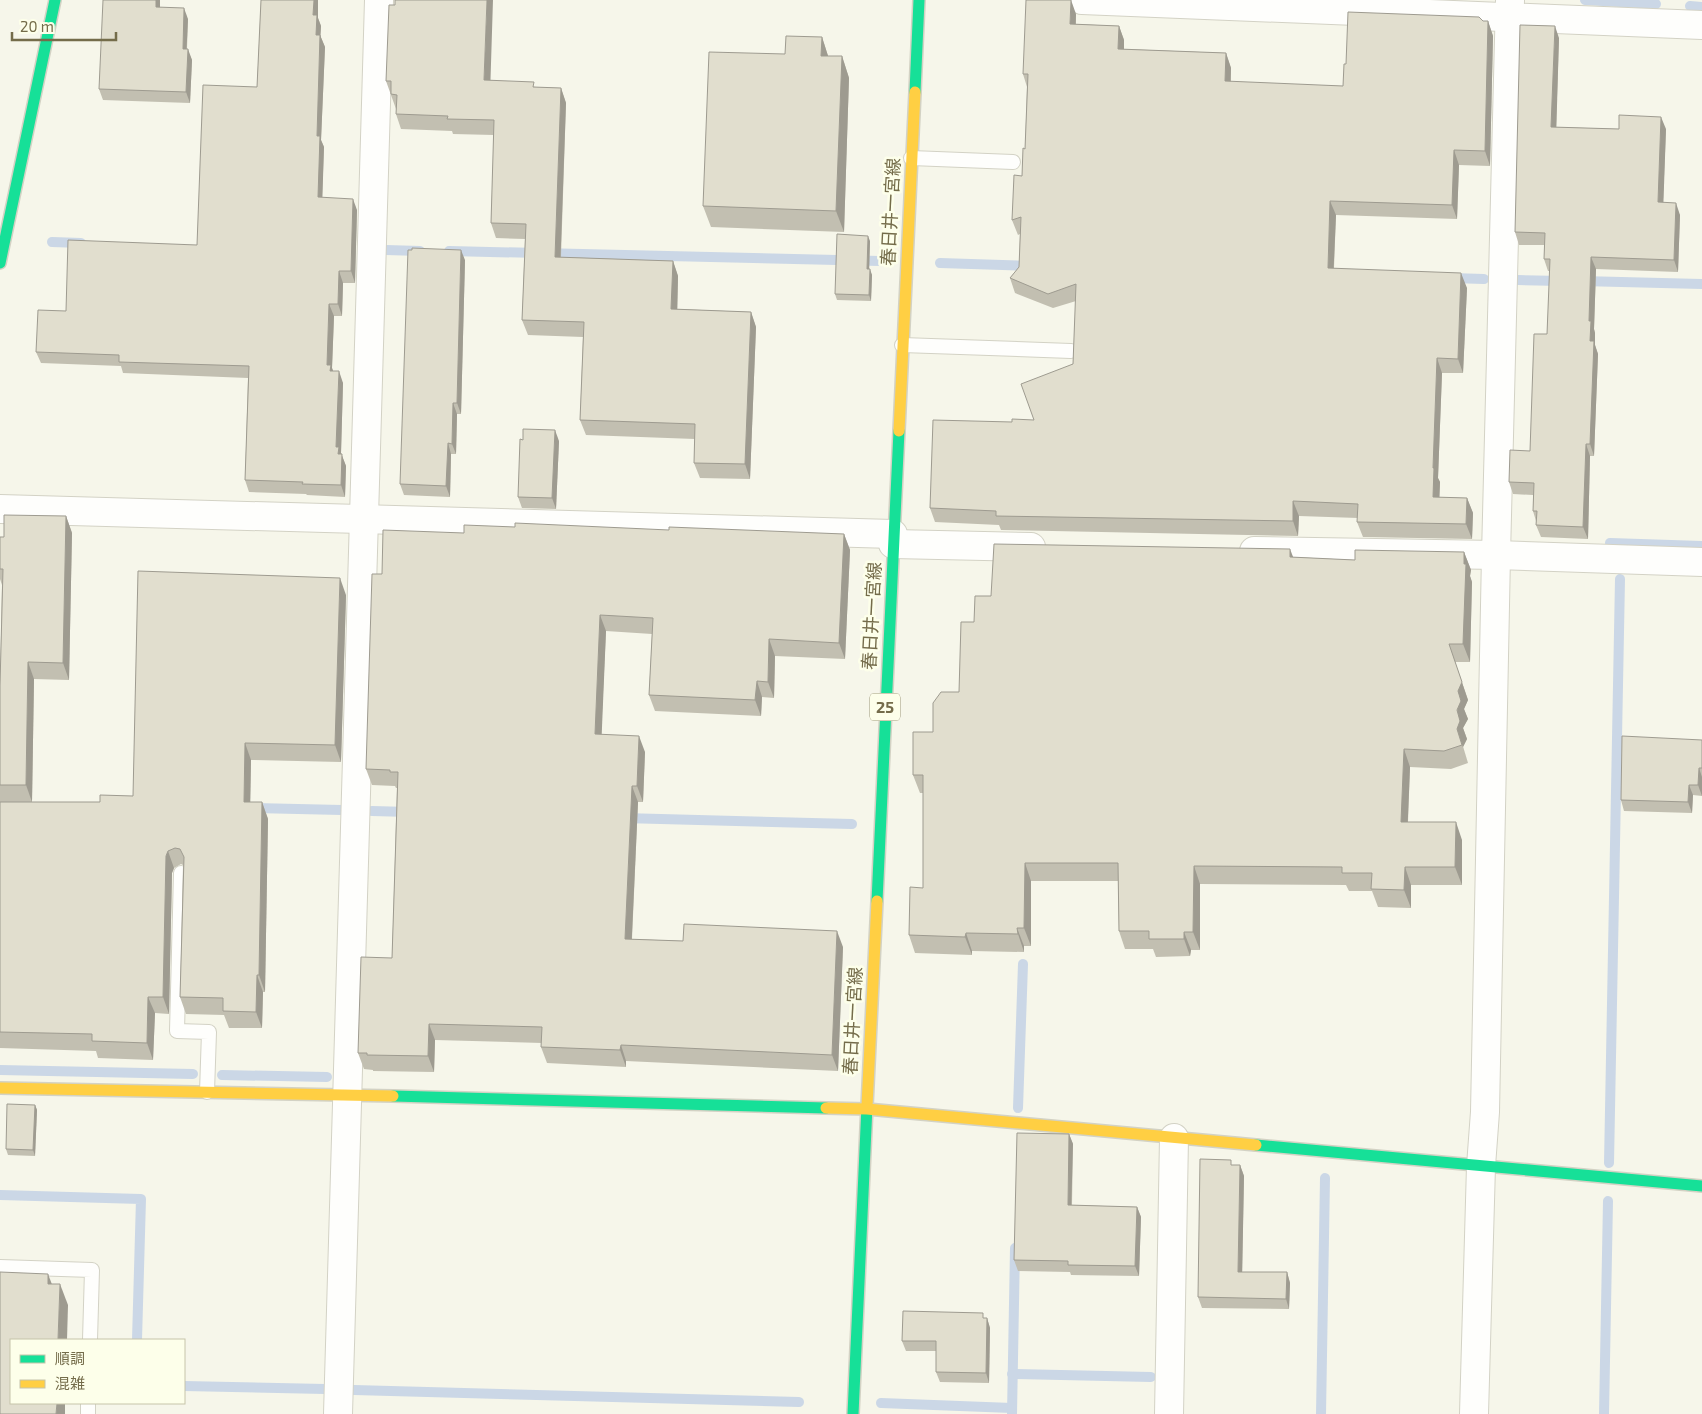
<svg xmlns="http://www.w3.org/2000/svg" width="1702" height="1414" viewBox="0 0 1702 1414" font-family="'Exo 2','Noto Sans JP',sans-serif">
  <rect width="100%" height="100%" fill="#f6f6ea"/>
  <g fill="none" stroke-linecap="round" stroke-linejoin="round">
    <!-- stream -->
    <g stroke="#cbd7e6" stroke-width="10">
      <path d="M1585,0L1656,4"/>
      <path d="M1690,6L1702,7"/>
      <path d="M52,242L81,243"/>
      <path d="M386,250L420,251"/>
      <path d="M449,251L880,261"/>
      <path d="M940,263L1031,266"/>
      <path d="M1451,278L1484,279"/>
      <path d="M1518,280L1562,281"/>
      <path d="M1581,281L1702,284"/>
      <path d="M1610,543L1702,546"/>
      <path d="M251,808L342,810"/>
      <path d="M372,811L409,812"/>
      <path d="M623,818L852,824"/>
      <path d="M0,1070L193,1074"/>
      <path d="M222,1075L327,1077"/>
      <path d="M1018,1108L1023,964"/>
      <path d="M1609,1163L1620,579"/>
      <path d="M0,1195L141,1199L137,1340"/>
      <path d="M1012,1374L1151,1377"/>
      <path d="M184,1386L325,1389"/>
      <path d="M354,1390L799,1402"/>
      <path d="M881,1403L1012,1408"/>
      <path d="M1012,1414L1015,1248"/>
      <path d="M1321,1414L1325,1178"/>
      <path d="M1604,1414L1608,1201"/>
    </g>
    <defs>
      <g id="lane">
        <path d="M911,158L1013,162"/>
        <path d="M902,345L1071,351"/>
        <path d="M181,873L177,1031L209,1032L207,1092"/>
        <path d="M0,1267L92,1270L90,1340"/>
        <path d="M88,1414V1403"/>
      </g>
      <g id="street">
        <path d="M1082,0L1702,25"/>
        <path d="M0,509L893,534"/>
        <path d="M893,544L1031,547"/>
        <path d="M1254,551L1496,555L1702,562"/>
        <path d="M338,1414L379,0"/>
        <path d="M1169,1414L1174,1138"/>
        <path d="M1474,1414L1481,1166L1485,1112L1496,555L1510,0"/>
      </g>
      <g id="fast">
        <path d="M915,92L919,0"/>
        <path d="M0,263L55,0"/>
        <path d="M877,901L899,431"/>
        <path d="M393,1096L826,1108"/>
        <path d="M1256,1145L1702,1186"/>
        <path d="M853,1414L867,1106"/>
      </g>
      <g id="slow">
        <path d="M899,431L915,92"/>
        <path d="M0,1088L393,1096"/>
        <path d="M867,1106L877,901"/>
        <path d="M826,1108L867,1109L1256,1145"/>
      </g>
    </defs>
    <!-- lane casing -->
    <use href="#lane" stroke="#d3d2c5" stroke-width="16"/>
    <!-- street casing -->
    <use href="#street" stroke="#d3d2c5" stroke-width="30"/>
    <!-- fast casing -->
    <use href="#fast" stroke="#d3d2c4" stroke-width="14"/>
    <!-- slow casing -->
    <use href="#slow" stroke="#d3d2c4" stroke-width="14"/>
    <!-- lane -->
    <use href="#lane" stroke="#fefefc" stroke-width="14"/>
    <!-- street -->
    <use href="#street" stroke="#fefefc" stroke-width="28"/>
    <!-- fast -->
    <use href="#fast" stroke="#16e098" stroke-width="11"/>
    <!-- slow -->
    <use href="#slow" stroke="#ffcf43" stroke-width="11"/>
  </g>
  <!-- wall -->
  <g fill="#c2bfb1">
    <path d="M261,0H318V18L321,26L320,35L325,47L321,140L324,147L322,198L357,210L355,283H343L342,316H334L332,368L333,371L343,383L341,453L346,466L345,497L307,495L306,494L249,492L245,480L248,378L123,373L121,366L41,363L36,352L66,311L197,245L257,87Z"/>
    <path d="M395,5L490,80L536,87L561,88L566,103L561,257L673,261L678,276L677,309L751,312L756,327L750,479L700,478L694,463L695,439L586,435L580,420L583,337L528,335L522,320L525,239L496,238L491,223L494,135L453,134L452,131L401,129L396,114V109L386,81Z"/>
    <path d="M160,7L188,19L187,49L192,60L190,103L103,100L99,89Z"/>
    <path d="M1076,14V24L1119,26L1124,40V49L1226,53L1231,68V82L1343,86L1346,64L1483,21H1488L1493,36L1490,166L1459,165L1457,219L1336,215L1334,268L1467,288L1463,373H1442L1438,478L1440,482L1439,497L1467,498L1473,513L1472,539L1363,537L1357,522L1358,518L1299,516L1298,536L1001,530L999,525L935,522L930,508L1012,422L1034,420L1073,364L1076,301L1053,308L1015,293L1010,278L1019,267L1020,234L1018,235L1012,220L1022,176L1025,149L1027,87L1023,74Z"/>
    <path d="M822,37L828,56H842L849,78L844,232L711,227L703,206L785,54Z"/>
    <path d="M1559,38L1556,127L1619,129H1666L1663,202L1680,215L1678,272L1596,269L1594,329L1595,333V345L1598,354L1594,456H1590L1588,539L1541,537L1536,525V521L1533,511V495L1513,494L1509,482L1530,451L1547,334L1550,271H1548L1544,259V245H1519L1515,232Z"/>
    <path d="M870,241L869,269L872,275L871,301L837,300L835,294Z"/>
    <path d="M465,260L461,414H457L456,454H451L450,497L404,495L400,484Z"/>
    <path d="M559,441L556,509L522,508L518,497Z"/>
    <path d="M66,516L72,533L69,680L34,679L32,802H100L133,796L346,595L341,762L251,760L250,802H262L268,819L265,992H263L262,1028H229L224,1015L186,1014L180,997L183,865L181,864L174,868L172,873L169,1014L155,1013L153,1060L98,1058L96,1051L0,1048V685L2,585L0,579V537H4Z"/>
    <path d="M515,527L844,534L850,550L845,659L775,656L774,698L762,697L761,716L655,711L649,695L652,634L606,631L601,735L645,752L643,802H638L632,939L843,947L838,1071L626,1061V1067L547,1063L541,1047L542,1043L435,1040L434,1072L373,1071V1070L364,1069L358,1053L392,958L397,788H396L395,786L372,785L366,769L382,574L464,533Z"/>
    <path d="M1464,552L1471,570L1470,576L1472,582L1470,662H1455L1468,700L1464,709L1468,719L1463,728L1467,739L1463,747L1468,763L1451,769L1410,767L1408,822L1462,840V885H1411V908L1378,907L1372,891H1349L1346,885L1200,884V950H1191L1190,956L1156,957L1153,949H1125L1119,931L1118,881H1031V946H1024V952L972,951V955L915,953L909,935L923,888V793H920L913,775L933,732L959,692L974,622L991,596L1293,557L1355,560Z"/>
    <path d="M1702,740V796L1693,795L1692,813L1624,811L1621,800Z"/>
    <path d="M35,1105L37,1110L35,1156L8,1155L6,1149Z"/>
    <path d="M1069,1134L1073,1144L1072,1205L1137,1207L1141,1217L1139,1276L1071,1275L1070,1272L1018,1271L1014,1260Z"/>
    <path d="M1234,1165H1240L1244,1176L1242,1272H1287L1290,1283L1289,1309L1202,1308L1198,1297Z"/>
    <path d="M985,1318H987L990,1328L989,1383L940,1382L936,1372V1351H906L902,1341Z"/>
  </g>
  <!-- shaded-wall -->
  <g fill="#9e9b90">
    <path d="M156,0H160V18L156,7Z"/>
    <path d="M314,0H318V18L321,26L320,47L316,35L313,15Z"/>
    <path d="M487,0H493L490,95L484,80Z"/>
    <path d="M1071,0L1076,14L1075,39L1070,24Z"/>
    <path d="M184,8L188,19L186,60L183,49Z"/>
    <path d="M1488,21L1493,36L1490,166L1485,151Z"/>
    <path d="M1119,26L1124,40V64L1118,49Z"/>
    <path d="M1555,26L1559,38L1556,139L1551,127Z"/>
    <path d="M320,35L325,47L321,140L324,147L322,209L318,197L317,136Z"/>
    <path d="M822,37L829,59L821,56Z"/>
    <path d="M188,49L192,60L190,103L186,92Z"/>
    <path d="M1226,53L1231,68L1230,96L1225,81Z"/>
    <path d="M842,56L849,78L844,232L836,211Z"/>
    <path d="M561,88L566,103L560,272L555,257Z"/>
    <path d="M1661,117L1666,129L1663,214L1658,202Z"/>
    <path d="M1454,150L1459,165L1457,219L1452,205Z"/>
    <path d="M353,199L357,210L355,283L351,271Z"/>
    <path d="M1330,201L1336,215L1333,282L1328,268Z"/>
    <path d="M1676,203L1680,215L1678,272L1674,260Z"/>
    <path d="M868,236L870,241L869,275L867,269Z"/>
    <path d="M461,250L465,260L461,414L457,403Z"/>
    <path d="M1591,257L1596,269L1594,329L1595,333V345L1598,354L1594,456L1590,444L1589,321Z"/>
    <path d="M673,261L678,276L677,324L671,309Z"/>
    <path d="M870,269L872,275L871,301L869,295Z"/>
    <path d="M339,271L343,283L342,316L338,304Z"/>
    <path d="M1461,273L1467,288L1463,373L1458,359Z"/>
    <path d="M329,304L334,316L332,368L335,376V382L327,365Z"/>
    <path d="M751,312L756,327L750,479L745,464Z"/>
    <path d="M1437,358L1442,373L1438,478L1440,482L1439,512L1433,497V468Z"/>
    <path d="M339,371L343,383L341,453L346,466L345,497L341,485L336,447Z"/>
    <path d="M453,403L457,414L456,454L452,444Z"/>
    <path d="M555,430L559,441L556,509L552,498Z"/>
    <path d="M448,443L451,454L450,497L446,486Z"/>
    <path d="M1586,444L1590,456L1588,539L1583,527Z"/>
    <path d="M1467,498L1473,513L1472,539L1466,524Z"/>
    <path d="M1293,501L1299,516L1298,536L1293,521Z"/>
    <path d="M66,516L72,533L69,680L63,663Z"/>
    <path d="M844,534L850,550L845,659L839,643Z"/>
    <path d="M1290,549L1297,567L1290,557Z"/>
    <path d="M1464,552L1471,570L1470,576L1472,582L1470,662L1463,644Z"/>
    <path d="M340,578L346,595L341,762L335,745Z"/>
    <path d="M600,615L606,631L601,751L595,734Z"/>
    <path d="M769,639L775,656L774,698L768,682Z"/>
    <path d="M1449,644L1468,700L1464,709L1468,719L1463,728L1467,739L1463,747L1468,763L1457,729L1458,691Z"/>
    <path d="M28,662L34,679L32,802L26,785Z"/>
    <path d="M757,681L762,697L761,716L755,700Z"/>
    <path d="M639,736L645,752L643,802L637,786Z"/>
    <path d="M245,743L251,760L250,819L244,802Z"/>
    <path d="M1404,749L1410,767L1407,840L1401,822Z"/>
    <path d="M1699,768L1702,777V796L1698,785Z"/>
    <path d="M1689,785L1693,795L1692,813L1688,802Z"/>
    <path d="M632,786L638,802L631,955L625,939Z"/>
    <path d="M262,802L268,819L265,992L259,975Z"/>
    <path d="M1456,822L1462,840V885L1455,867Z"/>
    <path d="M168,851L174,868L172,873L169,1014L163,997L166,856Z"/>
    <path d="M1025,863L1031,881V946L1024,928Z"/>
    <path d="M1194,866L1200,884V950L1193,932Z"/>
    <path d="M1405,867L1411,885V908L1404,890Z"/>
    <path d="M1017,928L1024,946V952L1018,934Z"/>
    <path d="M837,931L843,947L838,1071L832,1055Z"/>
    <path d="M1184,932L1191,950L1190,956L1184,939Z"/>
    <path d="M966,933L972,951V955L965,937Z"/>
    <path d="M257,975L263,992L262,1028L256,1012Z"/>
    <path d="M148,997L155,1013L153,1060L147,1043Z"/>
    <path d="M429,1024L435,1040L434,1072L428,1056Z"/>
    <path d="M621,1045L626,1061V1067L620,1050Z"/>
    <path d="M35,1105L37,1110L35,1156L33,1150Z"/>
    <path d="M1069,1134L1073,1144L1071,1216L1068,1205Z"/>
    <path d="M1240,1165L1244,1176L1242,1282L1238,1272Z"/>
    <path d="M1137,1207L1141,1217L1139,1276L1135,1266Z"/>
    <path d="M1287,1272L1290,1283L1289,1309L1286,1299Z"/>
    <path d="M48,1274L56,1295L48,1284Z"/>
    <path d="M60,1284L68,1305L67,1340H58Z"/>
    <path d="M987,1318L990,1328L989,1383L986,1373Z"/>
    <path d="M57,1403H65V1414H56Z"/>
  </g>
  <!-- building -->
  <g fill="#e1dece" stroke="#9e9b90">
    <path d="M103,0H156V7L184,8L183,49H188L186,92L99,89Z"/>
    <path d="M261,0H314L313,15H317L316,35H320L317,136H320L318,197L353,199L351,271H339L338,304H329L327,365H331L330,371H339L336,447H339L338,454H342L341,485L302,484L303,482L245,480L249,366L119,362V355L36,352L38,310L66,311L68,240L197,245L203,85L257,87Z"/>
    <path d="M395,0H487L484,80L534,82L533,87L561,88L555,257L673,261L671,309L751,312L745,464L694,463L695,424L580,420L584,322L522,320L526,224L491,223L494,120L447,119L448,116L396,114L397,95L391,94V81H386L389,5H395Z"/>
    <path d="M1026,0H1071L1070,24L1119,26L1118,49L1226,53L1225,81L1343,86L1344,64H1346L1348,12L1479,17L1483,21H1488L1485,151L1454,150L1452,205L1330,201L1328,268L1461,273L1458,359L1437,358L1433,468H1434L1433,497L1467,498L1466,524L1357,522L1358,504L1293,501V521L996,516V511L930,508L933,420L1012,422V419L1034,420L1021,384L1073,364L1076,284L1048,294L1010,278L1019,267L1021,217L1012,220L1014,175L1022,176L1023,148L1025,149L1028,74H1023Z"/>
    <path d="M1520,25L1555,26L1551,127L1619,129V115L1661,117L1658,202L1676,203L1674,260L1591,257L1589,321H1591L1590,341H1594L1590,444H1586L1583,527L1536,525L1537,511H1533L1534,483L1509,482L1510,450L1530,451L1534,334H1547L1550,259H1544L1545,233L1515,232Z"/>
    <path d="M786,36L822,37L821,56H842L836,211L703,206L709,52L785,54Z"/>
    <path d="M837,234L868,236L867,269H870L869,295L835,294Z"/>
    <path d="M412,248L461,250L457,403H453L452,444L448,443L446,486L400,484L408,250H412Z"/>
    <path d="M523,429L555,430L552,498L518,497L520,439L523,440Z"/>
    <path d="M4,515L66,516L63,663L28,662L26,785H0V685L3,569H0V537H4Z"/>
    <path d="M515,523L669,530V527L844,534L839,643L769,639L768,682L757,681L755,700L649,695L653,618L600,615L595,734L639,736L637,786H632L625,939L683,941L684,924L837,931L832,1055L621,1045L620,1050L541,1047L542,1027L429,1024L428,1056L367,1055V1053H358L361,957L392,958L398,772H390V770L366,769L372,574H382L383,530L464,533V525L515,527Z"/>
    <path d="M994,544L1290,549V557L1355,560V550L1464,552V564H1466L1463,644H1449L1462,682L1458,691L1461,701L1457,710L1460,721L1457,729L1462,745L1444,751L1404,749L1401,822H1456L1455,867H1405L1404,890L1371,889L1372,873H1342V867L1194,866L1193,932H1184V939H1149V931H1119L1118,863H1025L1024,928H1017L1018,934L966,933L965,937L909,935L910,887L923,888V775H913V732H933V703L941,692H959L961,622H974L975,596H991Z"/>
    <path d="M138,571L340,578L335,745L245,743L244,802H262L259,975H257L256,1012L223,1011V998L180,997L184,857L180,849L175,848L168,851L166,856L163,997H148L147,1043L92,1041V1034L0,1032V802H100V795L133,796Z"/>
    <path d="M1622,736L1702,740V768H1699L1698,785H1689L1688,802L1621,800Z"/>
    <path d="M7,1104L35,1105L33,1150L6,1149Z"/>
    <path d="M1017,1133L1069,1134L1068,1205L1137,1207L1135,1266L1068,1265V1261L1014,1260Z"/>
    <path d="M1200,1159L1231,1160V1165H1240L1238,1272H1287L1286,1299L1198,1297Z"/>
    <path d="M0,1272L48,1274V1284H60L58,1340H11V1403H57L56,1414H0Z"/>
    <path d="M903,1311L983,1313V1318H987L986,1373L936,1372V1341H902Z"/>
  </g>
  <g text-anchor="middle" stroke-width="5" stroke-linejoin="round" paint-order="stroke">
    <!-- shield labels -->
    <rect fill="#fdffea" stroke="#9d987a" stroke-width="1" x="870" y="693.5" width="30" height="27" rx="4"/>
    <g font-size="16" font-weight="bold" fill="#746c4a">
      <text x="885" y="713">25</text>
    </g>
    <!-- street labels -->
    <g font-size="18" fill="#746c4a" stroke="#fdffea">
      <text transform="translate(891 212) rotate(-87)" y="6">春日井一宮線</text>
      <text transform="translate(872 616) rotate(-87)" y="6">春日井一宮線</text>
      <text transform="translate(853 1021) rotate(-87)" y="6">春日井一宮線</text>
    </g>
  </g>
  <!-- legend -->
  <rect x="10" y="1339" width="175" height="65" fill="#fdffea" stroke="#c6c4aa"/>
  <rect x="20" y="1355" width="25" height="8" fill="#16e098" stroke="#c6c4aa"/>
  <text x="55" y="1364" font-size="15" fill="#746c4a">順調</text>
  <rect x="20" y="1380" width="25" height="8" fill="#ffcf43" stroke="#c6c4aa"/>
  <text x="55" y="1389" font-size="15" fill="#746c4a">混雑</text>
  <!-- scale -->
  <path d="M12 32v8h104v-8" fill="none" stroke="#746c4a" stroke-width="2.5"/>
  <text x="20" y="32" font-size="15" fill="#746c4a" stroke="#fdffea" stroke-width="4" paint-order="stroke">20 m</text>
</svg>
